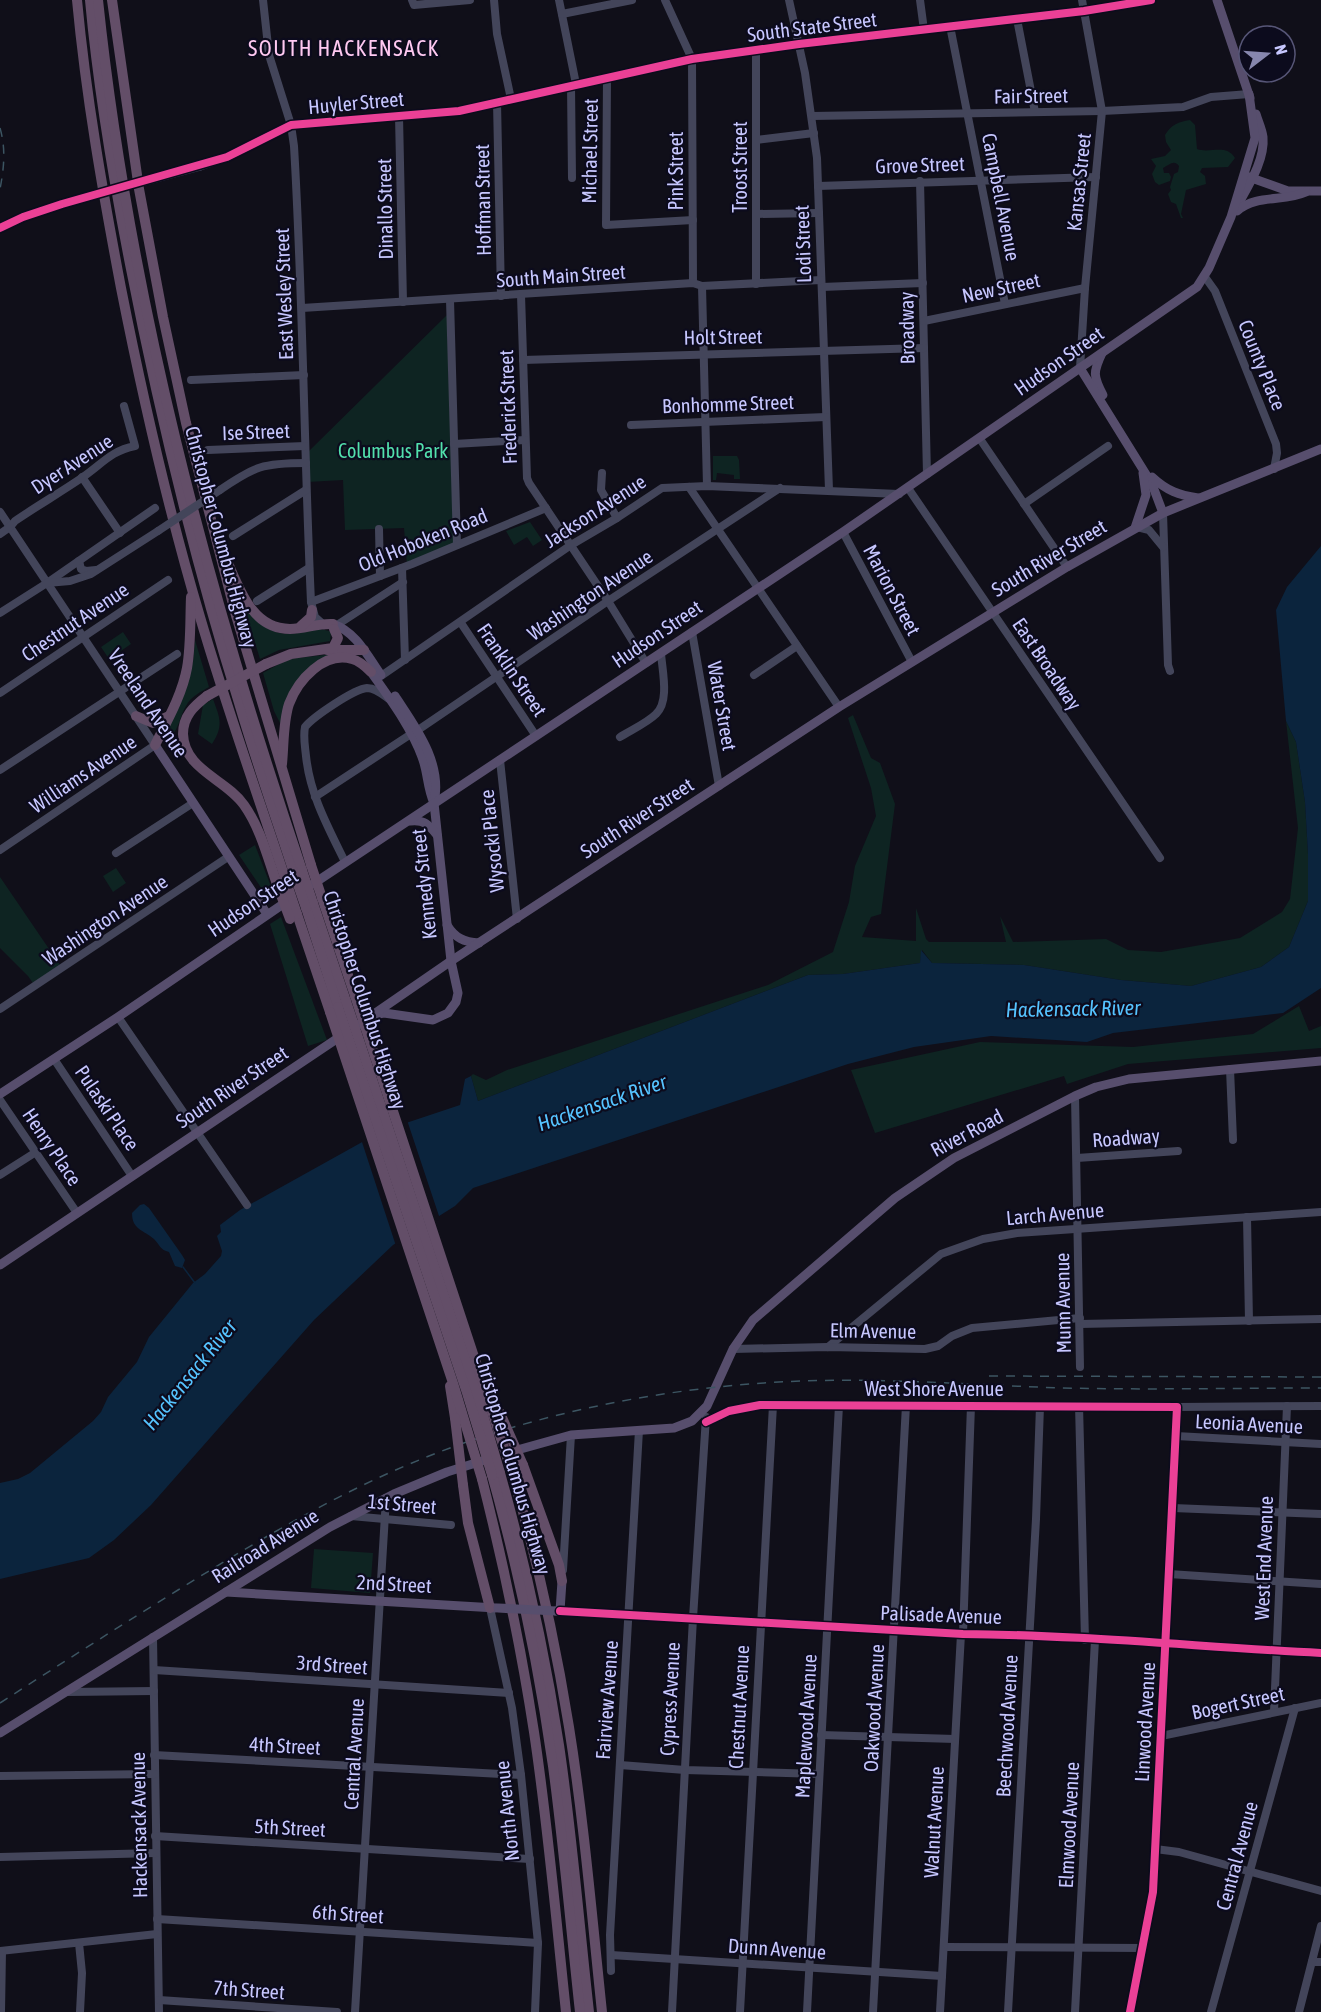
<svg xmlns="http://www.w3.org/2000/svg" width="1321" height="2012" viewBox="0 0 1321 2012" font-family="'Asap Condensed',sans-serif">
  <rect width="100%" height="100%" fill="#100f19"/>
  <!-- green -->
  <g fill="#0e2422">
    <path d="M1190,120L1195,125L1197,149C1210,154 1226,143 1235,158L1228,167L1202,168L1200,172L1205,176L1206,184L1186,190L1181,214L1183,218H1181L1176,204L1171,202L1168,194L1171,190L1170,187L1174,174L1178,172L1179,166C1174,159 1169,165 1163,168L1164,173H1169L1171,177L1170,181L1159,185L1155,182L1152,174L1156,166L1151,159L1165,156L1171,150L1166,142L1165,135C1172,124 1178,122 1190,120Z"/>
    <path d="M447,315L454,547L407,565L404,528L345,530L343,480L307,482L306,454Z"/>
    <path d="M713,456H737L739,460L740,479H734V475L717,473L716,480H713Z"/>
    <path d="M530,522L542,540L533,546L527,537L514,545L506,531Z"/>
    <path d="M244,606C266,631 275,638 309,631C318,629 322,628 331,632L330,641L279,650L260,659Z"/>
    <path d="M123,632L131,644L109,659L101,647Z"/>
    <path d="M195,640L209,687C201,692 191,696 186,706C180,716 179,728 171,737L164,733L193,662Z"/>
    <path d="M334,654L310,667L290,691L282,727L274,711L263,673L288,659Z"/>
    <path d="M213,699C220,718 224,726 212,744L198,734L203,705Z"/>
    <path d="M853,715L871,758L880,763L895,804L881,914L871,917L862,937L916,941V908L926,939L929,942H1006L1000,916L1013,942L1106,939L1128,950L1161,952L1240,938L1282,912L1290,899L1298,828L1286,721L1296,742L1305,802L1308,854V901L1289,947L1261,967L1191,986L1121,980L1024,965L932,963L922,950L920,963L843,974L808,975L478,1101L471,1076L473,1074L486,1080L507,1070L768,985L833,952L849,902L855,866L876,816L871,788L848,718Z"/>
    <path d="M255,845L275,897L270,901L239,855Z"/>
    <path d="M116,868L126,883L113,892L103,876Z"/>
    <path d="M0,877L62,968L35,986L28,976L0,948Z"/>
    <path d="M281,917L327,1040L308,1046L270,924Z"/>
    <path d="M1299,1006L1309,1031L1321,1026V1048L1128,1064L1067,1084L1064,1076L875,1133L851,1070L980,1042L1133,1047L1253,1034Z"/>
    <path d="M314,1549L373,1553L370,1593L311,1588Z"/>
  </g>
  <!-- water -->
  <g fill="#0b243d">
    <path d="M1321,546V988L1283,1013L1113,1033L1087,1042L991,1036L914,1047L848,1064L473,1188L455,1206L393,1245L314,1320L151,1505L114,1540L89,1558L0,1579V1483L18,1479L30,1473L93,1421L101,1412L108,1397L137,1362L149,1337L193,1283L205,1274L221,1256L222,1251L217,1236L221,1232L220,1225L240,1210L382,1131L460,1105L465,1079L471,1076L478,1101L808,975L843,974L920,963L921,950L932,963L1024,965L1121,980L1191,986L1261,967L1289,947L1308,901V854L1305,802L1296,742L1286,721L1276,610L1287,587Z"/>
    <path d="M144,1204L149,1208L182,1255L185,1260L182,1268L175,1266L169,1252C160,1250 160,1245 154,1239C144,1230 132,1230 132,1213L140,1205Z"/>
  </g>
  <!-- pier -->
  <path fill="#100f19" d="M407,1120L440,1219L396,1246L361,1139L381,1129Z"/>
  <g fill="none" stroke-linecap="round" stroke-linejoin="round">
    <!-- stream -->
    <path stroke="#0b243d" stroke-width="1.5" d="M183,1267L195,1283"/>
    <!-- minor -->
    <g stroke="#43455a" stroke-width="8">
      <path d="M263,0L269,55L291,125L294,146C303,298 304,450 311,602L315,617L324,625"/>
      <path d="M412,0L414,5L470,0"/>
      <path d="M494,0L497,34L511,99"/>
      <path d="M559,0L576,84"/>
      <path d="M665,0L692,59L693,283"/>
      <path d="M789,0L805,73L817,158L829,490"/>
      <path d="M920,0L924,30"/>
      <path d="M562,14L632,0"/>
      <path d="M1017,19L1035,112"/>
      <path d="M950,26L1005,304"/>
      <path d="M607,77L606,225L693,220"/>
      <path d="M571,85L572,178"/>
      <path d="M497,102L501,296"/>
      <path d="M399,116L403,302"/>
      <path d="M812,116L1102,111L1183,107L1211,97L1249,94"/>
      <path d="M756,140L814,133"/>
      <path d="M199,167L227,157L291,125L459,111L692,59L799,44L1084,11L1151,0"/>
      <path d="M920,181L927,474"/>
      <path d="M818,186L1096,177"/>
      <path d="M756,214L819,213"/>
      <path d="M0,228L23,217L62,204"/>
      <path d="M1205,277L1215,291L1276,444L1277,453L1274,469"/>
      <path d="M756,284V50"/>
      <path d="M702,286L707,486"/>
      <path d="M822,287L923,283"/>
      <path d="M521,295L527,478L529,483L608,601L646,663"/>
      <path d="M450,300L457,545"/>
      <path d="M302,308L693,283L702,286L821,280"/>
      <path d="M924,321L1085,288"/>
      <path d="M523,360L924,348"/>
      <path d="M1080,368L1085,288L1102,111L1082,0"/>
      <path d="M191,380L304,375"/>
      <path d="M631,425L826,417"/>
      <path d="M980,439L1067,567"/>
      <path d="M454,444L525,440"/>
      <path d="M208,450L305,446"/>
      <path d="M602,473L601,490L617,518"/>
      <path d="M82,477L120,533"/>
      <path d="M689,487L839,707"/>
      <path d="M908,488L1160,858"/>
      <path d="M220,490C255,466 263,463 306,463"/>
      <path d="M1024,504L1108,446"/>
      <path d="M0,512L155,745L0,850"/>
      <path d="M1163,513L1168,665L1170,671"/>
      <path d="M1137,527L1149,530L1163,547"/>
      <path d="M379,529L380,576"/>
      <path d="M843,532L912,662"/>
      <path d="M0,534L10,527L15,521C37,506 61,492 83,477C103,463 111,451 135,446L124,406"/>
      <path d="M233,536L306,490"/>
      <path d="M79,561L81,569L86,571L96,570"/>
      <path d="M402,568L405,660"/>
      <path d="M47,583L155,508"/>
      <path d="M257,601L309,568"/>
      <path d="M311,602L412,564L546,508"/>
      <path d="M0,613L47,583L70,581L91,574L158,531"/>
      <path d="M461,623L536,736"/>
      <path d="M337,625L403,582"/>
      <path d="M692,632L719,786"/>
      <path d="M754,675L797,646"/>
      <path d="M381,676L571,545L617,518L662,488L707,486L899,494"/>
      <path d="M0,693L168,580"/>
      <path d="M418,730L608,601L780,488"/>
      <path d="M620,737C631,730 647,723 656,714C670,701 662,670 661,653"/>
      <path d="M500,760L517,919"/>
      <path d="M0,770L177,654"/>
      <path d="M315,797L411,734"/>
      <path d="M116,853L193,803"/>
      <path d="M345,862C328,827 310,795 306,756C305,746 303,737 305,727C313,717 354,689 367,688C375,688 382,694 389,699"/>
      <path d="M0,1009L228,857"/>
      <path d="M118,1017L247,1205"/>
      <path d="M54,1059L132,1176"/>
      <path d="M1230,1069L1233,1140"/>
      <path d="M1075,1096L1080,1367"/>
      <path d="M0,1100L77,1213"/>
      <path d="M1077,1158L1178,1151"/>
      <path d="M0,1175L36,1152"/>
      <path d="M1247,1217L1249,1321"/>
      <path d="M1080,1324L1321,1319"/>
      <path d="M828,1347L941,1254L983,1239L1017,1233L1321,1212"/>
      <path d="M733,1349L828,1347L925,1349L938,1346L952,1336L972,1328L1080,1318"/>
      <path d="M1079,1405L1085,1640"/>
      <path d="M1177,1407L1321,1406"/>
      <path d="M706,1422L729,1411L760,1405L1177,1407L1153,1892L1130,2012"/>
      <path d="M1176,1436L1321,1444"/>
      <path d="M1173,1508L1321,1514"/>
      <path d="M351,1516L451,1525"/>
      <path d="M563,1570L571,1435"/>
      <path d="M1169,1574L1321,1584"/>
      <path d="M490,1608L512,1708L521,1775L538,1943L535,2012"/>
      <path d="M560,1611L963,1634C1082,1635 1202,1647 1321,1653"/>
      <path d="M963,1634L971,1405"/>
      <path d="M153,1637L159,2012"/>
      <path d="M154,1670L509,1693"/>
      <path d="M67,1692L154,1691"/>
      <path d="M1274,1712L1287,1406"/>
      <path d="M821,1735L955,1739"/>
      <path d="M1161,1736L1321,1703"/>
      <path d="M154,1755L521,1775"/>
      <path d="M620,1765L685,1770L819,1774"/>
      <path d="M0,1776L155,1774"/>
      <path d="M155,1836L530,1859"/>
      <path d="M1155,1849L1179,1852L1321,1891"/>
      <path d="M0,1857L156,1853"/>
      <path d="M157,1919L538,1943"/>
      <path d="M79,1943L82,1973L80,2012"/>
      <path d="M944,1947L1143,1948"/>
      <path d="M0,1951L157,1934"/>
      <path d="M611,1955L942,1976"/>
      <path d="M1312,1962H1321"/>
      <path d="M611,1971L610,1935L639,1430"/>
      <path d="M159,2000L337,2012"/>
      <path d="M1,2012L2,1951"/>
      <path d="M355,2012L386,1498"/>
      <path d="M672,2012L693,1618L706,1417"/>
      <path d="M740,2012L773,1405"/>
      <path d="M807,2012L839,1405"/>
      <path d="M873,2012L906,1405"/>
      <path d="M940,2012L961,1634"/>
      <path d="M1008,2012L1036,1519L1040,1406"/>
      <path d="M1075,2012L1095,1640"/>
      <path d="M1211,2012L1295,1708"/>
      <path d="M1299,2012L1321,1926"/>
    </g>
    <!-- major -->
    <g stroke="#574e6d" stroke-width="9">
      <path d="M1217,0L1250,98"/>
      <path d="M1246,176L1288,191H1321"/>
      <path d="M1240,201C1250,183 1265,159 1263,137C1262,129 1258,121 1256,114"/>
      <path d="M1237,211C1257,194 1284,202 1306,192"/>
      <path d="M1102,353C1093,372 1093,376 1103,395"/>
      <path d="M1080,368L1152,484L1163,513"/>
      <path d="M1152,477C1167,491 1179,495 1198,498"/>
      <path d="M1135,528L1146,495L1143,473"/>
      <path d="M333,624C356,632 367,655 381,675"/>
      <path d="M371,672C390,699 411,727 422,757C428,772 427,788 434,803L451,961L458,993L456,1002L448,1013L433,1020L384,1013L376,1015"/>
      <path d="M395,696C416,728 443,763 434,803"/>
      <path d="M155,745L267,914"/>
      <path d="M410,821C424,819 429,825 437,835"/>
      <path d="M313,884L843,532L1197,287L1209,268L1231,217L1255,138L1249,94"/>
      <path d="M447,925C455,938 464,942 479,943"/>
      <path d="M358,1025L451,961L839,707L1067,567L1163,513L1321,449"/>
      <path d="M0,1094L118,1017L289,900"/>
      <path d="M0,1265L344,1034"/>
      <path d="M510,1452L571,1435L674,1428L692,1421L707,1406L733,1349L753,1320L895,1198L954,1158L1075,1096L1096,1087L1129,1079L1321,1061"/>
      <path d="M226,1592L496,1608"/>
      <path d="M556,1611H560L562,1581"/>
      <path d="M0,1733L330,1527L394,1494L447,1472L482,1461"/>
    </g>
    <!-- highway -->
    <g stroke="#634e68" stroke-width="10">
      <path d="M77,0C86,97 103,193 121,288C143,399 168,509 200,617C226,706 257,793 286,881"/>
      <path d="M90,0C98,88 113,177 130,264C159,412 194,559 239,703C256,761 276,818 295,876"/>
      <path d="M98,0C129,296 207,590 302,870"/>
      <path d="M112,0L139,189L163,317L186,423L235,612L311,865"/>
      <path d="M223,552C238,583 249,629 290,629C305,629 318,623 333,624"/>
      <path d="M301,626L311,617L312,610"/>
      <path d="M327,650H364"/>
      <path d="M266,664L291,654L333,648L338,638L334,629"/>
      <path d="M207,696C194,706 183,716 183,734C184,770 226,779 244,805C261,829 268,859 278,887"/>
      <path d="M136,716L153,723L169,716"/>
      <path d="M155,745C167,721 182,695 187,668C191,645 190,621 191,597"/>
      <path d="M282,764C284,744 283,722 289,704C298,680 324,651 352,659C360,661 366,667 371,672"/>
      <path d="M322,898L355,996"/>
      <path d="M313,903L346,1001"/>
      <path d="M306,908L338,1007"/>
      <path d="M297,914L330,1012"/>
      <path d="M450,1386L455,1418"/>
      <path d="M523,1465L559,1565L562,1581"/>
      <path d="M511,1469C536,1554 555,1640 569,1727C584,1821 592,1917 602,2012"/>
      <path d="M500,1473C525,1562 545,1653 559,1745C572,1833 579,1923 589,2012"/>
      <path d="M492,1475C519,1571 539,1668 553,1766C564,1848 571,1930 580,2012"/>
      <path d="M482,1479C503,1562 521,1647 534,1732C548,1825 556,1919 566,2012"/>
      <path d="M463,1485L468,1523L490,1608"/>
    </g>
    <!-- rail -->
    <g stroke="#3c5562" stroke-width="1.5" stroke-dasharray="9 8" stroke-linecap="butt">
      <path d="M0,128C6,149 4,168 0,189"/>
      <path d="M989,1376L1321,1377"/>
      <path d="M0,1703C59,1665 118,1627 178,1590C280,1527 376,1470 491,1434C592,1402 696,1385 802,1381C888,1378 975,1385 1061,1388C1148,1390 1234,1388 1321,1388"/>
    </g>
    <!-- minor-bridge -->
    <g stroke="#43455a" stroke-width="8">
      <path d="M62,204L199,167"/>
      <path d="M158,531L220,490"/>
    </g>
    <!-- major-bridge -->
    <path stroke="#574e6d" stroke-width="9" d="M498,1608L556,1611"/>
    <!-- highway-bridge -->
    <g stroke="#634e68" stroke-width="10">
      <path d="M207,696L266,664"/>
      <path d="M311,865L322,898"/>
      <path d="M302,870L313,903"/>
      <path d="M295,876L306,908"/>
      <path d="M286,881L297,914"/>
      <path d="M278,887L290,919"/>
      <path d="M355,996L511,1469"/>
      <path d="M346,1001L478,1398L500,1473"/>
      <path d="M338,1007L467,1393L492,1475"/>
      <path d="M330,1012L453,1383L482,1479"/>
      <path d="M500,1413L523,1465"/>
      <path d="M455,1418L463,1485"/>
    </g>
    <defs>
      <g id="cycleway">
        <path d="M0,228L23,217L62,204L227,157L291,125L459,111L692,59L799,44L1084,11L1151,0"/>
        <path d="M706,1422L729,1411L760,1405L1177,1407L1153,1892L1130,2012"/>
        <path d="M560,1611L963,1634C1082,1635 1202,1647 1321,1653"/>
      </g>
    </defs>
    <!-- cycleway casing -->
    <use href="#cycleway" stroke="#0c0b1d" stroke-width="11"/>
    <!-- cycleway -->
    <use href="#cycleway" stroke="#ea4096" stroke-width="8"/>
  </g>
  <g text-anchor="middle" stroke-width="4.5" stroke-linejoin="round" paint-order="stroke">
    <!-- street labels -->
    <g font-size="20" fill="#c7c7ff" stroke="#0c0b1d">
      <text transform="translate(812 27) rotate(-7)" y="7">South State Street</text>
      <text transform="translate(1031 96) rotate(-1)" y="7">Fair Street</text>
      <text transform="translate(356 103) rotate(-5)" y="7">Huyler Street</text>
      <text transform="translate(590 151) rotate(-89)" y="7">Michael Street</text>
      <text transform="translate(920 165) rotate(-2)" y="7">Grove Street</text>
      <text transform="translate(740 167) rotate(-90)" y="7">Troost Street</text>
      <text transform="translate(676 171) rotate(-90)" y="7">Pink Street</text>
      <text transform="translate(1079 182) rotate(-84)" y="7">Kansas Street</text>
      <text transform="translate(1001 197) rotate(79)" y="7">Campbell Avenue</text>
      <text transform="translate(483 200) rotate(-91)" y="7">Hoffman Street</text>
      <text transform="translate(385 209) rotate(-91)" y="7">Dinallo Street</text>
      <text transform="translate(803 244) rotate(-92)" y="7">Lodi Street</text>
      <text transform="translate(561 276) rotate(-4)" y="7">South Main Street</text>
      <text transform="translate(1001 288) rotate(-12)" y="7">New Street</text>
      <text transform="translate(284 294) rotate(-92)" y="7">East Wesley Street</text>
      <text transform="translate(907 328) rotate(-91)" y="7">Broadway</text>
      <text transform="translate(723 337) rotate(-1)" y="7">Holt Street</text>
      <text transform="translate(1059 361) rotate(-35)" y="7">Hudson Street</text>
      <text transform="translate(1262 365) rotate(68)" y="7">County Place</text>
      <text transform="translate(728 404) rotate(-2)" y="7">Bonhomme Street</text>
      <text transform="translate(508 407) rotate(-92)" y="7">Frederick Street</text>
      <text transform="translate(256 432) rotate(-2)" y="7">Ise Street</text>
      <text transform="translate(72 464) rotate(-33)" y="7">Dyer Avenue</text>
      <text transform="translate(595 511) rotate(-33)" y="7">Jackson Avenue</text>
      <text transform="translate(221 537) rotate(75)" y="7">Christopher Columbus Highway</text>
      <text transform="translate(423 540) rotate(-22)" y="7">Old Hoboken Road</text>
      <text transform="translate(1049 558) rotate(-31)" y="7">South River Street</text>
      <text transform="translate(892 590) rotate(62)" y="7">Marion Street</text>
      <text transform="translate(590 595) rotate(-34)" y="7">Washington Avenue</text>
      <text transform="translate(75 622) rotate(-34)" y="7">Chestnut Avenue</text>
      <text transform="translate(657 634) rotate(-34)" y="7">Hudson Street</text>
      <text transform="translate(1047 664) rotate(56)" y="7">East Broadway</text>
      <text transform="translate(512 670) rotate(56)" y="7">Franklin Street</text>
      <text transform="translate(148 703) rotate(56)" y="7">Vreeland Avenue</text>
      <text transform="translate(722 706) rotate(80)" y="7">Water Street</text>
      <text transform="translate(83 774) rotate(-34)" y="7">Williams Avenue</text>
      <text transform="translate(637 818) rotate(-33)" y="7">South River Street</text>
      <text transform="translate(492 841) rotate(-96)" y="7">Wysocki Place</text>
      <text transform="translate(424 884) rotate(-96)" y="7">Kennedy Street</text>
      <text transform="translate(253 903) rotate(-34)" y="7">Hudson Street</text>
      <text transform="translate(105 920) rotate(-34)" y="7">Washington Avenue</text>
      <text transform="translate(365 1000) rotate(72)" y="7">Christopher Columbus Highway</text>
      <text transform="translate(232 1087) rotate(-34)" y="7">South River Street</text>
      <text transform="translate(107 1108) rotate(56)" y="7">Pulaski Place</text>
      <text transform="translate(967 1133) rotate(-28)" y="7">River Road</text>
      <text transform="translate(1126 1138) rotate(-4)" y="7">Roadway</text>
      <text transform="translate(52 1147) rotate(56)" y="7">Henry Place</text>
      <text transform="translate(1055 1214) rotate(-5)" y="7">Larch Avenue</text>
      <text transform="translate(1063 1303) rotate(-91)" y="7">Munn Avenue</text>
      <text transform="translate(873 1331) rotate(1)" y="7">Elm Avenue</text>
      <text x="934" y="1396">West Shore Avenue</text>
      <text transform="translate(1249 1424) rotate(3)" y="7">Leonia Avenue</text>
      <text transform="translate(513 1464) rotate(74)" y="7">Christopher Columbus Highway</text>
      <text transform="translate(402 1504) rotate(5)" y="7">1st Street</text>
      <text transform="translate(265 1546) rotate(-32)" y="7">Railroad Avenue</text>
      <text transform="translate(1264 1558) rotate(-88)" y="7">West End Avenue</text>
      <text transform="translate(394 1584) rotate(3)" y="7">2nd Street</text>
      <text transform="translate(941 1615) rotate(2)" y="7">Palisade Avenue</text>
      <text transform="translate(332 1665) rotate(4)" y="7">3rd Street</text>
      <text transform="translate(670 1699) rotate(-87)" y="7">Cypress Avenue</text>
      <text transform="translate(607 1700) rotate(-86)" y="7">Fairview Avenue</text>
      <text transform="translate(1238 1703) rotate(-12)" y="7">Bogert Street</text>
      <text transform="translate(739 1707) rotate(-87)" y="7">Chestnut Avenue</text>
      <text transform="translate(874 1708) rotate(-87)" y="7">Oakwood Avenue</text>
      <text transform="translate(1145 1722) rotate(-87)" y="7">Linwood Avenue</text>
      <text transform="translate(806 1726) rotate(-87)" y="7">Maplewood Avenue</text>
      <text transform="translate(1007 1726) rotate(-87)" y="7">Beechwood Avenue</text>
      <text transform="translate(285 1746) rotate(3)" y="7">4th Street</text>
      <text transform="translate(354 1754) rotate(-87)" y="7">Central Avenue</text>
      <text transform="translate(507 1811) rotate(-96)" y="7">North Avenue</text>
      <text transform="translate(934 1822) rotate(-87)" y="7">Walnut Avenue</text>
      <text transform="translate(139 1825) rotate(-91)" y="7">Hackensack Avenue</text>
      <text transform="translate(1069 1825) rotate(-87)" y="7">Elmwood Avenue</text>
      <text transform="translate(290 1828) rotate(3)" y="7">5th Street</text>
      <text transform="translate(1237 1856) rotate(-75)" y="7">Central Avenue</text>
      <text transform="translate(348 1914) rotate(4)" y="7">6th Street</text>
      <text transform="translate(777 1949) rotate(4)" y="7">Dunn Avenue</text>
      <text transform="translate(249 1990) rotate(4)" y="7">7th Street</text>
    </g>
    <!-- park labels -->
    <g font-size="20" fill="#52e0ad" stroke="#0c0b1d">
      <text x="393" y="458">Columbus Park</text>
    </g>
    <!-- water labels -->
    <g font-size="21" font-style="italic" fill="#55c3ff" stroke="#0c0b1d">
      <text transform="translate(1073 1009) rotate(-1)" y="7">Hackensack River</text>
      <text transform="translate(602 1103) rotate(-19)" y="7">Hackensack River</text>
      <text transform="translate(190 1375) rotate(-51)" y="7">Hackensack River</text>
    </g>
    <!-- quarter labels -->
    <g font-size="22" letter-spacing="1.5" fill="#ffc9f1" stroke="#0c0b1d">
      <text x="344" y="56">SOUTH HACKENSACK</text>
    </g>
  </g>
  <!-- north arrow -->
  <g transform="translate(1267 54) rotate(73)"><circle r="28" fill="#0c0b1d" stroke="#575677" stroke-width="1.5"/>
  <path d="M0-4.5L10 22L0 15L-10 22Z" fill="#8787ae"/>
  <text y="-9" font-size="16" font-weight="bold" text-anchor="middle" fill="#c7c7ff">N</text>
  </g>
</svg>
